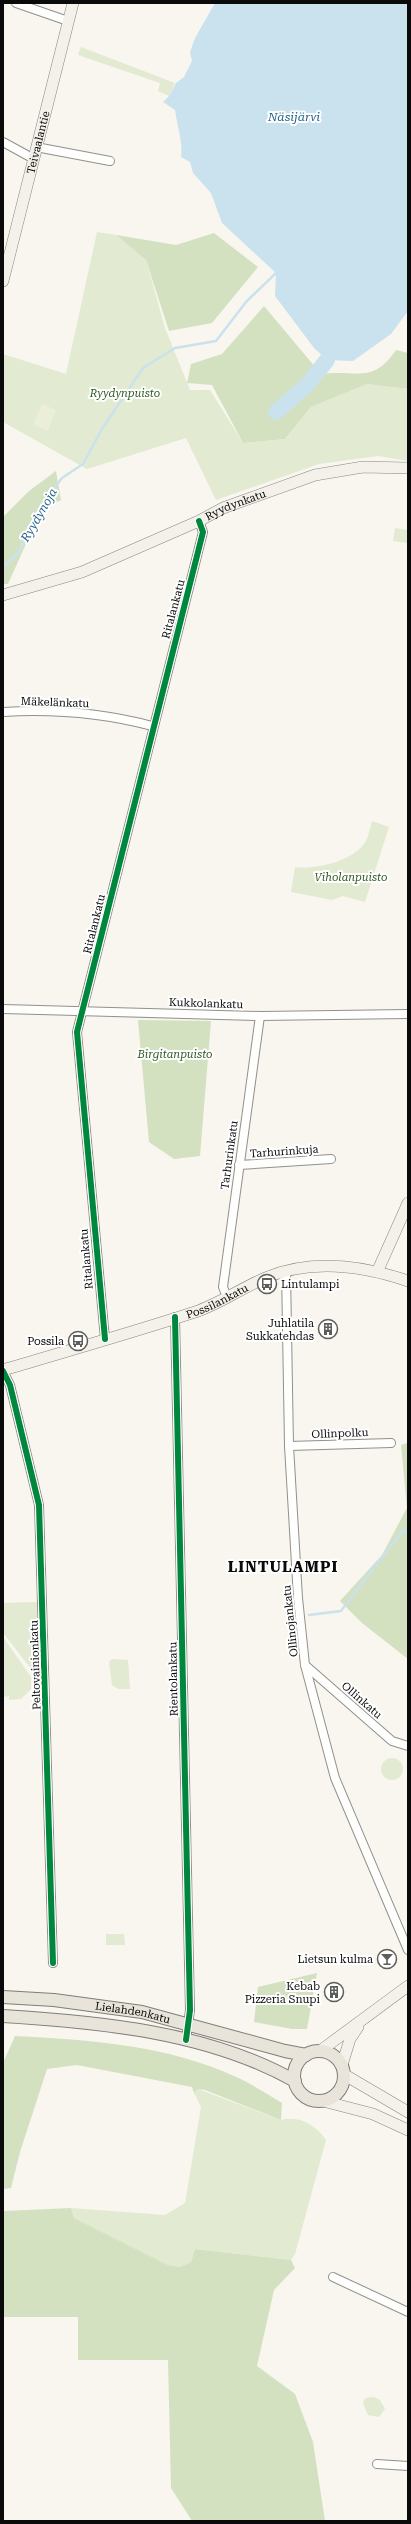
<svg xmlns="http://www.w3.org/2000/svg" width="411" height="2524" viewBox="0 0 411 2524" font-family="'Roboto Serif',serif">
  <rect width="100%" height="100%" fill="#f8f6ee"/>
  <!-- green -->
  <g fill="#e2ead1">
    <path d="M81,47L175,83L169,96L158,91L160,83L78,55Z"/>
    <path d="M97,232L116,235L146,260L165,328L190,390H210L243,443L285,439L311,407L367,384L408,389V461L378,456L319,464L216,500L186,438L87,469L3,422V354L66,374Z"/>
    <path d="M395,528L408,530V543L393,541Z"/>
    <path d="M372,821L389,827L365,902L343,896L332,900L291,892L295,867C315,870 357,861 367,839C369,834 370,827 372,821Z"/>
    <path d="M37,1602L40,1680L3,1633V1603Z"/>
    <path d="M3,1637L31,1677V1689L21,1699L9,1700V1696L3,1697Z"/>
    <path d="M112,1659L128,1660L130,1689H118L112,1685L109,1662Z"/>
    <circle cx="392" cy="1769" r="11"/>
    <path d="M106,1934H124L125,1945H106Z"/>
    <path d="M198,2089L281,2120C299,2115 316,2125 326,2140L295,2254L291,2260L195,2249L191,2262L180,2267L168,2265L74,2218L71,2208L165,2215L185,2203L201,2107L194,2093Z"/>
    <path d="M374,2397L380,2400L385,2409L379,2417L368,2415L363,2403L365,2398Z"/>
  </g>
  <!-- forest -->
  <g fill="#d3e1c0">
    <path d="M214,233L258,267L212,323L169,331L146,260L116,235L176,245Z"/>
    <path d="M264,306L321,374C357,369 372,385 396,350L408,353V389L367,384L311,407L285,439L243,443L212,385L187,383L191,364L222,354Z"/>
    <path d="M56,471L61,500L41,510L8,584H3V517L29,491Z"/>
    <path d="M138,1020L211,1021L200,1156L174,1159L149,1142Z"/>
    <path d="M408,1443V1659L362,1623L340,1601L382,1555L407,1508L401,1445Z"/>
    <path d="M317,1973L307,2029H292L254,2022L258,1987Z"/>
    <path d="M15,2036C89,2040 168,2045 236,2077C252,2084 267,2094 282,2103L281,2120L205,2090L198,2089L194,2093L192,2087L77,2065L47,2069L20,2152L11,2188L3,2189V2063Z"/>
    <path d="M71,2208L74,2218L168,2265L180,2267L191,2262L195,2249L291,2260L295,2268L274,2290L257,2366L295,2394L313,2442L325,2521H192L171,2488L168,2360H78V2317H3V2211Z"/>
  </g>
  <!-- pitch -->
  <path fill="#ebefda" d="M42,404L56,410L48,431L33,425Z"/>
  <!-- water -->
  <path fill="#cae2ed" d="M215,3H408V311L391,334L353,361L327,360L314,348L275,296L276,273L222,223L211,193L193,173L190,162L181,157C183,142 177,125 175,110L163,102L169,96L176,83L184,77L192,61L190,52L195,38Z"/>
  <g fill="none" stroke-linecap="round" stroke-linejoin="round">
    <!-- stream -->
    <g stroke="#cae2ed" stroke-width="2.5">
      <path d="M3,567L18,553L46,499L62,478L83,464L102,429L143,368L175,348L216,341L246,302L276,273"/>
      <path d="M309,1615L341,1611L403,1530L408,1535"/>
    </g>
    <!-- river -->
    <path stroke="#cae2ed" stroke-width="16" d="M276,412L307,385L327,360"/>
    <defs>
      <g id="street">
        <path d="M16,3L68,21"/>
        <path d="M3,142L34,159"/>
        <path d="M36,147L110,161"/>
        <path d="M3,712C54,709 103,713 152,726"/>
        <path d="M3,1009L260,1016L408,1014"/>
        <path d="M239,1165L331,1159"/>
        <path d="M286,1271L289,1446L298,1598L305,1665L335,1778L408,1950"/>
        <path d="M227,1297L223,1287L260,1016"/>
        <path d="M175,1317L190,2010L186,2040"/>
        <path d="M105,1339L77,1032L203,532L199,521"/>
        <path d="M3,1371L10,1385L39,1505L53,1963"/>
        <path d="M289,1446L391,1443"/>
        <path d="M305,1665L392,1741L408,1746"/>
        <path d="M333,2277L408,2312"/>
        <path d="M377,2464L408,2466"/>
      </g>
      <g id="secondary">
        <path id="s1" d="M3,281L73,3"/>
        <path id="s2" d="M3,595L82,572L199,521L223,508L315,475L363,467L408,468"/>
        <path d="M378,1270L408,1203"/>
        <path id="s3" d="M3,1370C67,1351 131,1333 195,1312C219,1304 240,1289 263,1279C310,1258 361,1265 408,1281"/>
        <path d="M320,2051L408,1986"/>
        <path d="M342,2065L350,2039L358,2027"/>
        <path d="M345,2075L408,2112"/>
        <path d="M323,2101L373,2114L408,2130"/>
      </g>
      <g id="primary">
        <path id="s4" d="M3,1997L54,2000L142,2012L285,2051L306,2055"/>
        <path d="M3,2016C100,2022 208,2032 295,2081"/>
        <circle cx="319" cy="2076" r="25"/>
      </g>
    </defs>
    <!-- street casing -->
    <use href="#street" stroke="#91908d" stroke-width="10"/>
    <!-- secondary casing -->
    <use href="#secondary" stroke="#888783" stroke-width="12"/>
    <!-- primary casing -->
    <use href="#primary" stroke="#7e7e7a" stroke-width="14"/>
    <!-- street -->
    <use href="#street" stroke="#fefefc" stroke-width="8"/>
    <!-- secondary -->
    <use href="#secondary" stroke="#f3f1e9" stroke-width="11"/>
    <!-- primary -->
    <use href="#primary" stroke="#e9e4d9" stroke-width="12"/>
    <defs>
      <g id="cycleway">
        <path d="M175,1317L190,2010L186,2040"/>
        <path d="M105,1339L77,1032L203,532L199,521"/>
        <path d="M3,1371L10,1385L39,1505L53,1963"/>
      </g>
    </defs>
    <!-- cycleway casing -->
    <use href="#cycleway" stroke="#fff" stroke-width="8"/>
    <!-- cycleway -->
    <use href="#cycleway" stroke="#00873e" stroke-width="6"/>
  </g>
  <!-- icons -->
  <defs>
    <symbol id="bus-ring" viewBox="-11 -11 22 22"><circle r="9.5" fill="#fff" stroke="#5d5d5a" stroke-width="1.5"/><path d="M-5-6H5V4H4V6H2V4H-2V6H-4V4H-5ZM-3.5-4V0h7V-4ZM-3.5 1.2v1.5H-2V1.2ZM2 1.2v1.5H3.5V1.2Z" fill="#5d5d5a"/></symbol>
    <symbol id="building-ring" viewBox="-11 -11 22 22"><circle r="9.5" fill="#fff" stroke="#5d5d5a" stroke-width="1.5"/><path d="M-4-6H4V6H1V3H-1V6H-4ZM-2.5-4.3h1.7v1.8h-1.7ZM.8-4.3h1.7v1.8H.8ZM-2.5-1h1.7V.8h-1.7ZM.8-1h1.7V.8H.8Z" fill="#5d5d5a"/></symbol>
    <symbol id="bar-ring" viewBox="-11 -11 22 22"><circle r="9.5" fill="#fff" stroke="#5d5d5a" stroke-width="1.5"/><path d="M-6-5H6L.8 .8V4.5H3.5V6h-7V4.5H-.8V.8Z" fill="#5d5d5a"/></symbol>
  </defs>
  <g fill-rule="evenodd">
    <use href="#bus-ring" x="256" y="1273" width="22" height="22"/>
    <use href="#building-ring" x="317" y="1318" width="22" height="22"/>
    <use href="#bus-ring" x="67" y="1330" width="22" height="22"/>
    <use href="#bar-ring" x="376" y="1948" width="22" height="22"/>
    <use href="#building-ring" x="323" y="1981" width="22" height="22"/>
  </g>
  <g text-anchor="middle" stroke-width="4" stroke-linejoin="round" paint-order="stroke">
    <!-- street labels -->
    <g font-size="11" fill="#0a0a0a" stroke="#fff">
      <text dy="4" stroke="none"><textPath href="#s1" startOffset="143">Teivaalantie</textPath></text>
      <text dy="4" stroke="none"><textPath href="#s2" startOffset="250">Ryydynkatu</textPath></text>
      <text transform="translate(173 609) rotate(-75)" y="4">Ritalankatu</text>
      <text transform="translate(55 702) rotate(2)" y="4">Mäkelänkatu</text>
      <text transform="translate(94 924) rotate(-76)" y="4">Ritalankatu</text>
      <text transform="translate(206 1003) rotate(2)" y="4">Kukkolankatu</text>
      <text transform="translate(284 1151) rotate(-4)" y="4">Tarhurinkuja</text>
      <text transform="translate(229 1155) rotate(-82)" y="4">Tarhurinkatu</text>
      <text transform="translate(86 1259) rotate(-95)" y="4">Ritalankatu</text>
      <text dy="4" stroke="none"><textPath href="#s3" startOffset="225">Possilankatu</textPath></text>
      <text transform="translate(340 1433) rotate(-2)" y="4">Ollinpolku</text>
      <text transform="translate(290 1621) rotate(-96)" y="4">Ollinojankatu</text>
      <text transform="translate(35 1665) rotate(-92)" y="4">Peltovainionkatu</text>
      <text transform="translate(173 1679) rotate(-91)" y="4">Rientolankatu</text>
      <text transform="translate(362 1700) rotate(41)" y="4">Ollinkatu</text>
      <text dy="4" stroke="none"><textPath href="#s4" startOffset="131">Lielahdenkatu</textPath></text>
    </g>
    <!-- park labels -->
    <g font-size="11" font-style="italic" fill="#315824" stroke="#fff">
      <text x="125" y="397">Ryydynpuisto</text>
      <text x="351" y="881">Viholanpuisto</text>
      <text x="175" y="1058">Birgitanpuisto</text>
    </g>
    <!-- poi labels -->
    <g font-size="11" fill="#0a0a0a" stroke="#fff" text-anchor="end">
      <text x="281" y="1288" text-anchor="start">Lintulampi</text>
      <text x="314" y="1327">Juhlatila<tspan x="314" dy="13">Sukkatehdas</tspan></text>
      <text x="64" y="1345">Possila</text>
      <text x="373" y="1963">Lietsun kulma</text>
      <text x="320" y="1990">Kebab<tspan x="320" dy="13">Pizzeria Snupi</tspan></text>
    </g>
    <!-- water labels -->
    <g font-size="12" font-style="italic" fill="#26628a" stroke="#fff">
      <text x="294" y="121">Näsijärvi</text>
      <text transform="translate(39 515) rotate(-60)" y="4">Ryydynoja</text>
    </g>
    <!-- district labels -->
    <g font-size="15" font-weight="bold" letter-spacing="1" fill="#0a0a0a" stroke="#fff">
      <text x="283" y="1572">LINTULAMPI</text>
    </g>
  </g>
  <!-- border -->
  <rect width="411" height="2524" fill="none" stroke="#0a0a0a" stroke-width="8"/>
</svg>
